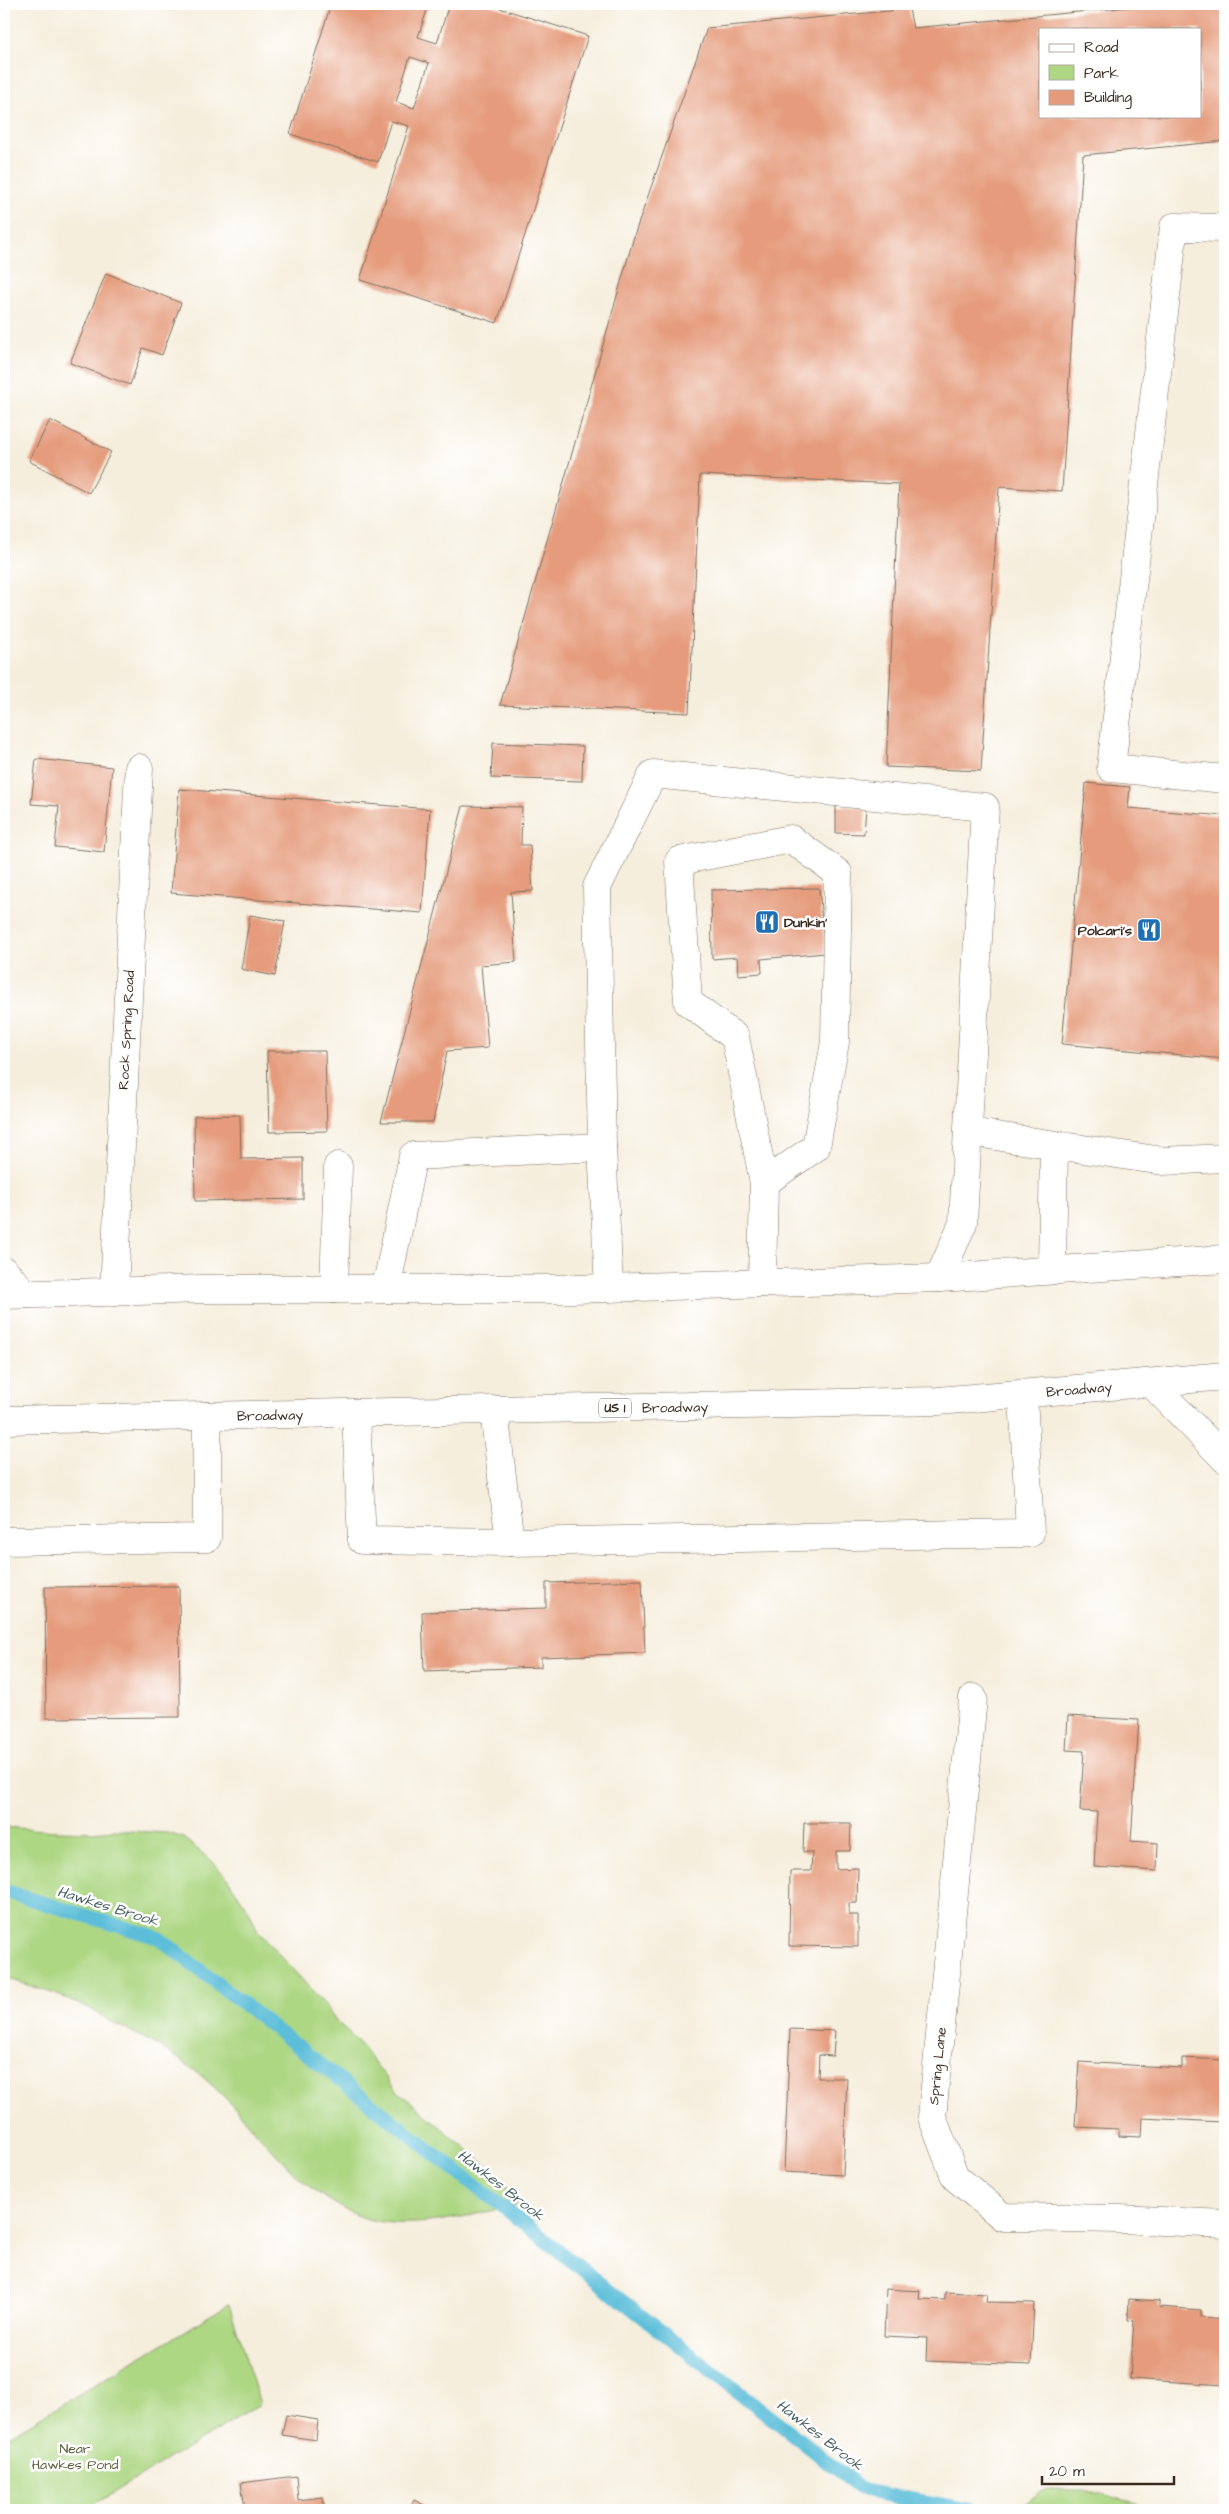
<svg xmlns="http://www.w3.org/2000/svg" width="1229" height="2514" viewBox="0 0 1229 2514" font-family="'Architects Daughter',sans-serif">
  <rect width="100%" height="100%" fill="#fff"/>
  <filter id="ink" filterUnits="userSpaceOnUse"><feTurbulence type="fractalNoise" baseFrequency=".02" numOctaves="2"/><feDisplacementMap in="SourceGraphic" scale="10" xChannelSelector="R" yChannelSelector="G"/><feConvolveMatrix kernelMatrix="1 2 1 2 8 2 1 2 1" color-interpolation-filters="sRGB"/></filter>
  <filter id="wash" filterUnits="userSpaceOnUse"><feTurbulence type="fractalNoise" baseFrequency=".0096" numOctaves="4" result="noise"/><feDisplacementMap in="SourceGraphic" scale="20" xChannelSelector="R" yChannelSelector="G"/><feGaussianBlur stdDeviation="1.12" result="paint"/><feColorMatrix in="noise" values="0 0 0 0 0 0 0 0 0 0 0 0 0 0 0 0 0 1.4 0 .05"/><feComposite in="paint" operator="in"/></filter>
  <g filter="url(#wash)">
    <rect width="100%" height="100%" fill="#f6eedd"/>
    <!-- green -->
    <g fill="#add783" stroke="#748050">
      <path d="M4,1827L57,1831L93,1832L112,1830L168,1833L183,1838L212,1861L227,1878L249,1911L258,1931L325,2005L338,2023L355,2038L395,2089L479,2159L499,2177L520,2205C471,2214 403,2235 356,2215C291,2188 257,2123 205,2079C176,2054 150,2040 115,2024C106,2019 98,2013 89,2008C62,1995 32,1987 4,1977Z"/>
      <path d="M229,2304L260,2404L85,2510H4V2439Z"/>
      <path d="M1059,2489H1084L1158,2510H1014L1042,2491Z"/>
    </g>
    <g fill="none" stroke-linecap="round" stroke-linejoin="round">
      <!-- stream -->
      <path stroke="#5bbed9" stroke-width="14" d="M4,1891L159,1938L865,2491L972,2510"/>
    </g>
    <g id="blocks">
      <!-- building -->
      <g fill="#e59b7b" fill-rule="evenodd">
        <path d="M331,4H429L418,37L437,43L449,4H487L588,36L497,323L360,280L409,126L391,121L378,162L290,134ZM410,57L429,63L414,108L396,102Z"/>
        <path d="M1160,4H1225V141L1083,155L1062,491L999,487L981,771L886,767L899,484L700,475L689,713L500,705L635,233L707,28L909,9L913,28ZM1040,29H1200V116H1040Z"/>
        <path d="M106,273L181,303L162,355L143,348L130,385L70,363Z"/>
        <path d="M50,420L111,452L89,493L29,461Z"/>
        <path d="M493,743L583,746L582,781L491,778Z"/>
        <path d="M36,759L112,767L104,852L55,847L59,806L31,804Z"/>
        <path d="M1086,783L1130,787L1128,808L1225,816V1059L1062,1044Z"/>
        <path d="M179,789L430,809L422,913L171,893Z"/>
        <path d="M463,806L522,807L521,845H530L533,891L511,892L516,962L481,965L488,1048L447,1051L433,1122H381Z"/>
        <path d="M836,806L866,807L864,834L836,833Z"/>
        <path d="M819,888L825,953L761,959L762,973L738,975L737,957L712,959L711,890Z"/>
        <path d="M250,915L285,921L275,976L241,969Z"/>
        <path d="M267,1051H325L327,1131L269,1132Z"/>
        <path d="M240,1115L241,1159L303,1158V1199L195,1201L194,1116Z"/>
        <path d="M642,1580L645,1653L541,1657V1667L424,1671L422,1612L546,1608V1583Z"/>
        <path d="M179,1586L180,1717L46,1718L45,1587Z"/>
        <path d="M1068,1716L1139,1720L1131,1841L1158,1843L1157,1871L1094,1867L1097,1812L1080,1811L1084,1751L1066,1750Z"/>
        <path d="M804,1823H851L850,1851H836V1869L858,1868L857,1903H849V1915H858V1947L789,1946L790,1871H811L812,1852H803Z"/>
        <path d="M790,2029L835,2031L833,2056L819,2055L818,2078H847L843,2175L784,2172Z"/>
        <path d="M1182,2058L1225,2060L1222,2122L1142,2118L1141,2137L1119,2136V2129L1075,2127L1079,2062L1182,2068Z"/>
        <path d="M886,2289L920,2291L919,2299L945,2300V2292L987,2294L986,2302L1034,2303L1031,2365L926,2361L927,2338L884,2336Z"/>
        <path d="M1129,2299L1159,2301V2307L1201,2310V2317L1225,2319V2385L1130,2379L1134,2321L1128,2320Z"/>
        <path d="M286,2415L318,2420L316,2440L282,2435Z"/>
        <path d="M296,2476L298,2500L323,2497L325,2510H240L245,2508L241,2483Z"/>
        <path d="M414,2500L435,2510H409Z"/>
      </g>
    </g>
  </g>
  <g filter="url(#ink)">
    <use href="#blocks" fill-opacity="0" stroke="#7c6f61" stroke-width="1"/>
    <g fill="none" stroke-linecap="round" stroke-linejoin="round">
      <defs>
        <g id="minor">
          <path d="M1225,228L1174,227L1111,768L1225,779"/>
          <path d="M969,1132L1163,1161L1225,1158"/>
          <path d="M1052,1270L1054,1145"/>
          <path d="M4,1271L26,1294"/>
          <path d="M762,1283L764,1183L735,1037L688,1002L679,861L791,839L838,873L835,1042L816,1147L764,1183"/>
          <path d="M609,1288L602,1147L597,887L653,774L985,807L963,1223L939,1278"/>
          <path d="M334,1289L338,1166"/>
          <path d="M386,1289L413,1156L602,1147"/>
          <path d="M114,1292L139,768"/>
          <path d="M1151,1383L1225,1459"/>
          <path d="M494,1411L510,1542L1030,1533L1023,1394"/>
          <path d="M356,1414L362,1540L510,1542"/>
          <path d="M4,1541L207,1538V1416"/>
          <path d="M973,1698L932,2117L955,2177L1003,2217L1120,2219L1225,2224"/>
        </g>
        <g id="highway">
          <path d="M4,1295L203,1289H572L939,1278L1225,1259"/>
          <path d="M4,1420L938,1401L1225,1376"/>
        </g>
      </defs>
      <!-- minor casing -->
      <use href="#minor" stroke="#7c6f61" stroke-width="29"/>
      <!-- highway casing -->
      <use href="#highway" stroke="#7c6f61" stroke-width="29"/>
      <!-- minor -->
      <use href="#minor" stroke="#fff" stroke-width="28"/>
      <!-- highway -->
      <use href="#highway" stroke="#fff" stroke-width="28"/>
    </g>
  </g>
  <!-- icons -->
  <defs>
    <symbol id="restaurant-square" viewBox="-11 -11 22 22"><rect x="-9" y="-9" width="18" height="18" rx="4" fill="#1f6fb2" stroke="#fff"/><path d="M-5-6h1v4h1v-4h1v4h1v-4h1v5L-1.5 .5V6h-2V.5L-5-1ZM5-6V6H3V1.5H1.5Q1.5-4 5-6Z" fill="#fff"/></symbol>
  </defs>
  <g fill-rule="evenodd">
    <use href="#restaurant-square" x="753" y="908" width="28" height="28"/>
    <use href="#restaurant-square" x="1135" y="916" width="28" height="28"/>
  </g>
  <g text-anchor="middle" stroke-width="5" stroke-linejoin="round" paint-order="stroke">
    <!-- shield labels -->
    <rect fill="#fff" stroke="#766a62" stroke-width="1" x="599" y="1398.5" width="32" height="19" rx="4"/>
    <g font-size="12" font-weight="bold" fill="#3b2a1e">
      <text x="615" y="1412">US 1</text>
    </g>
    <!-- poi labels -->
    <g font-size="14" font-weight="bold" fill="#3b2a1e" stroke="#fff" text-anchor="start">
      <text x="784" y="927">Dunkin'</text>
      <text x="1132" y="935" text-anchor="end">Polcari's</text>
    </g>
    <!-- street labels -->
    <g font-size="14" fill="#3b2a1e" stroke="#fff">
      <text transform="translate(126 1030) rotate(-87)" y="5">Rock Spring Road</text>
      <text transform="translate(1079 1389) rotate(-5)" y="5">Broadway</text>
      <text transform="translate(675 1407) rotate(-1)" y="5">Broadway</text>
      <text transform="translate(270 1415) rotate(-1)" y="5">Broadway</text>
      <text transform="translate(937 2066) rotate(-84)" y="5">Spring Lane</text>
    </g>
    <!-- park labels -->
    <g font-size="14" fill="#5d5e3c" stroke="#fff">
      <text x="75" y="2453">Near<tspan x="75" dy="16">Hawkes Pond</tspan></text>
    </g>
    <!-- water labels -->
    <g font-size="15" font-style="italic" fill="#465e5f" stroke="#fff">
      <text transform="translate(108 1906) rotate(17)" y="5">Hawkes Brook</text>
      <text transform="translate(501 2185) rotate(38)" y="5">Hawkes Brook</text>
      <text transform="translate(820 2435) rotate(38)" y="5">Hawkes Brook</text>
    </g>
  </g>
  <!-- margin -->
  <rect width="1229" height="2514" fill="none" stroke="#fff" stroke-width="20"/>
  <!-- legend -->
  <rect x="1039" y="28" width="162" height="90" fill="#ffffff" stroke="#b1aaa5"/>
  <rect x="1049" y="44" width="25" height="8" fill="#ffffff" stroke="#b1aaa5"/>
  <text x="1084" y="52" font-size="15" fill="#3b2a1e">Road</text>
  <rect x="1049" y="65" width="25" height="15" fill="#add783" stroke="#b1aaa5"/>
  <text x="1084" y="78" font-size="15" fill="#3b2a1e">Park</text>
  <rect x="1049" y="90" width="25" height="15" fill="#e59b7b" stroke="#b1aaa5"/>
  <text x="1084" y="102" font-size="15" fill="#3b2a1e">Building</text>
  <!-- scale -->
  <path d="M1042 2476v8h132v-8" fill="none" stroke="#3b2a1e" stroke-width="2.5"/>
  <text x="1049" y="2476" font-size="15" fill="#3b2a1e" stroke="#ffffff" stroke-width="4" paint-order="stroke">20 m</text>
</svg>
